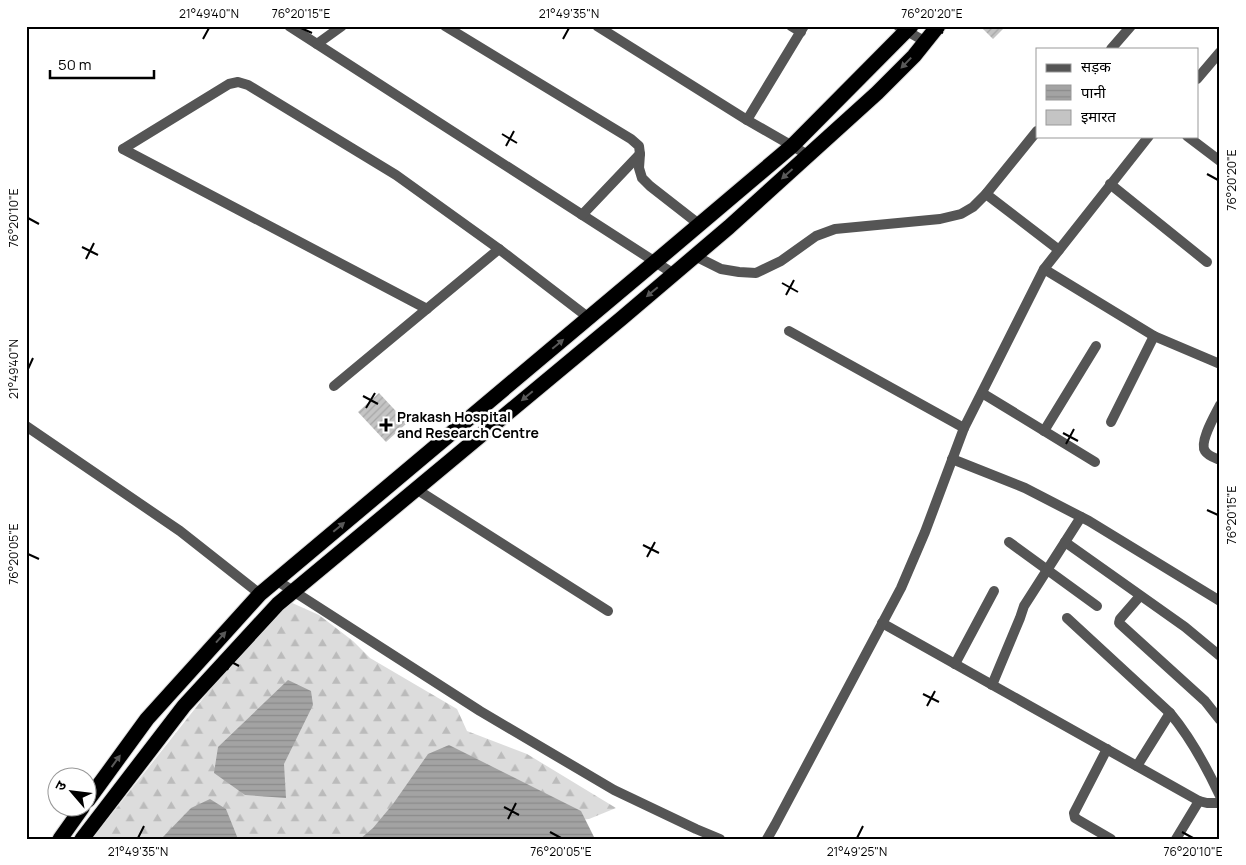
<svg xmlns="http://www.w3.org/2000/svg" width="1246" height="865" viewBox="0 0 1246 865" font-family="Manrope,'Noto Sans Devanagari',sans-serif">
  <defs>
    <pattern id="forest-firs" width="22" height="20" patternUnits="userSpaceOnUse" patternTransform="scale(1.25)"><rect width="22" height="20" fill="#dcdcdc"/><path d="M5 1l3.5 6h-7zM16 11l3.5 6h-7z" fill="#bbb"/></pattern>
    <pattern id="water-rules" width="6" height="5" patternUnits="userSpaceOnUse" patternTransform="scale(1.25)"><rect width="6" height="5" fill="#a3a3a3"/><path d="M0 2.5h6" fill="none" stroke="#8b8b8b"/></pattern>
    <pattern id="building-hatch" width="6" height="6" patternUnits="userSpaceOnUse" patternTransform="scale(1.25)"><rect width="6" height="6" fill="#c4c4c4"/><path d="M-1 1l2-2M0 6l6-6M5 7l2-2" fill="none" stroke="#a7a7a7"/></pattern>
  </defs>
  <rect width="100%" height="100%" fill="#fff"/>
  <!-- forest -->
  <path fill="url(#forest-firs)" d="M290,602L319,615L353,641L370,658L457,709L467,731L527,754L616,808L589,819L375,839H92L265,620Z"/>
  <!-- water -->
  <g fill="url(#water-rules)">
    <path d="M288,680L311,691L313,705L284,764L286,798L245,795L214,773L218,747Z"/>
    <path d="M449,745L581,811L595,839H360L373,828L393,804L428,754Z"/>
    <path d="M210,799L226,809L238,839H161L191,808Z"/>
  </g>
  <!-- building -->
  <g fill="url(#building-hatch)">
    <path d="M980,26H1006L993,39Z"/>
    <path d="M379,393L407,423L386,442L358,412Z"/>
  </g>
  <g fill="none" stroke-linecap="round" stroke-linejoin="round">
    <defs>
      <g id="highway">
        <path d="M88,800L147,719L260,594L655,262L792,146L911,26"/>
        <path d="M60,839L82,808"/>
        <path d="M82,839L184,706L278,604L622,318L729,227L877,93L914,56L938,26"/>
      </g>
    </defs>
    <!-- highway casing -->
    <use href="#highway" stroke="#dbdbdb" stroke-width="17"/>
    <!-- street -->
    <g stroke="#555" stroke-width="10">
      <path d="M289,26L674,274"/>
      <path d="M445,26L631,139L639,146L640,154L639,168L642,178L650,186L700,225"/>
      <path d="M597,26L747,120L808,155"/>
      <path d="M791,26L801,32"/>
      <path d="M898,26L926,42"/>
      <path d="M317,44L342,26"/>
      <path d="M1111,49L1131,26"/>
      <path d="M1197,79L1220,52"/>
      <path d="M747,120L804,26"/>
      <path d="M1187,136L1220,161"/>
      <path d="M123,149L229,84L238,82L248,85L396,175L499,249L589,318"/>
      <path d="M123,149L427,309"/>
      <path d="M1110,184L1207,262"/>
      <path d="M986,194L1059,250"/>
      <path d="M582,215L640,154"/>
      <path d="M695,256L721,269L739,272L756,273L781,261L816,236L835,229L940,219L961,214L973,207L986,194L1037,131"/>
      <path d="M1044,269L1154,336L1220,364"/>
      <path d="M789,331L964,428"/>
      <path d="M334,386L499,249"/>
      <path d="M982,393L1095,462"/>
      <path d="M1220,405C1215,415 1199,442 1205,451C1208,456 1215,458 1220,460"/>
      <path d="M1111,422L1154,336"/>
      <path d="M26,426L180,531L260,594"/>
      <path d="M1044,431L1096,346"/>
      <path d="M952,459L1025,488L1089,521L1220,601"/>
      <path d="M416,489L608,611"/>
      <path d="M1009,542L1097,606"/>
      <path d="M1065,542L1185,627L1220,656"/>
      <path d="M276,580L480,711L614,790L696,829L720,839"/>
      <path d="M1140,596L1120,619L1119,623L1205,701L1220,720"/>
      <path d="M1067,618L1170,713C1191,738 1206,766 1220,796"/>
      <path d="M882,623L1199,801L1207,803H1220"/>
      <path d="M955,664L994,591"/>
      <path d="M992,685L1020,618L1024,606L1081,517"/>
      <path d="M1107,749L1074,813L1075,818L1080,821L1111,839"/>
      <path d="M1137,766L1170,713"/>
      <path d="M767,839L775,825L901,588L925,532L964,428L1044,269L1149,136"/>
      <path d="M1176,839L1199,801"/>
    </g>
    <!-- highway -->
    <use href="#highway" stroke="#000" stroke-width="15"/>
  </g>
  <!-- one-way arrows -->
  <defs><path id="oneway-solid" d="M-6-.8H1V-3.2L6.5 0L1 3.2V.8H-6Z" transform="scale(1.25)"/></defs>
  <g fill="#595959">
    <use href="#oneway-solid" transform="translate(906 63) rotate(134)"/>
    <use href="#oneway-solid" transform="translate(787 174) rotate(138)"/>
    <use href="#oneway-solid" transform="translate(652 292) rotate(140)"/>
    <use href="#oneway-solid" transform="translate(558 344) rotate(-40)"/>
    <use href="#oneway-solid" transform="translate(527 396) rotate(140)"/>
    <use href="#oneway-solid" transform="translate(339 527) rotate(-40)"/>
    <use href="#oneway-solid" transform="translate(221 637) rotate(-48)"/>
    <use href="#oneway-solid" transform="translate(116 761) rotate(-54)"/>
  </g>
  <!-- ticks -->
  <path fill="none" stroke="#000" stroke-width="2" d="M301,28L312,33M932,28L943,33M203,39L209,28M563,39L569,28M502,134L517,143M506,146L514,131M1207,174L1218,180M28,218L39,224M82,247L98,255M86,259L94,243M782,283L798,292M786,295L794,280M28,369L33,358M363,396L378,404M366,408L375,393M1063,433L1078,441M1066,444L1074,429M1207,510L1218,515M643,545L659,553M28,554L39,559M647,557L655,542M224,658L239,666M227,670L235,654M923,694L939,702M927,706L935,691M504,807L519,815M508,819L516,803M550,832L561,838M1182,832L1193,838M138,838L144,826M857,838L863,826"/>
  <!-- markers -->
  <path fill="#000" stroke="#fff" stroke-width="2" d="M383.5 417.5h5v5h5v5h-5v5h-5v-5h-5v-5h5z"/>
  <g text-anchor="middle" stroke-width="5" stroke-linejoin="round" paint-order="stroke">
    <!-- poi labels -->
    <g font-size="14" font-weight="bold" fill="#000" stroke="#fff" text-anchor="start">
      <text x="397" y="422">Prakash Hospital<tspan x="397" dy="16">and Research Centre</tspan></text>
    </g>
  </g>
  <!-- border -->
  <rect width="1246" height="865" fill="none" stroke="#ffffff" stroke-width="55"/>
  <!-- legend -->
  <rect x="1036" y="48" width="162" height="90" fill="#ffffff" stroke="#999999"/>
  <rect x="1046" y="64" width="25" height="8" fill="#555555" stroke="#999999"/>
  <text x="1081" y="72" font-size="15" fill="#000000">सड़क</text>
  <rect x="1046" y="85" width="25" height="15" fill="url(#water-rules)" stroke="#999999"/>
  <text x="1081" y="98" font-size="15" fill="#000000">पानी</text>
  <rect x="1046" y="110" width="25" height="15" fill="#c4c4c4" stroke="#999999"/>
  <text x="1081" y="122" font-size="15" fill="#000000">इमारत</text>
  <!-- north arrow -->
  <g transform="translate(72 792) rotate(298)"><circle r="24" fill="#ffffff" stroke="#999999"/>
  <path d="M0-4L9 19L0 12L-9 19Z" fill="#000000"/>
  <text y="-8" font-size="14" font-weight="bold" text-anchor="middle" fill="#000000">उ</text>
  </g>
  <!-- scale -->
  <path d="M50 70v8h104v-8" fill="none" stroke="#000000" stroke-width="2.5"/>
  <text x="58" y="70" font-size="15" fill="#000000" stroke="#ffffff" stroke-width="4" paint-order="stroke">50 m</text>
  <rect x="28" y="28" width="1190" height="810" fill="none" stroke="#000" stroke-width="2"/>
  <g font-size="12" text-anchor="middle" fill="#000">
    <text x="209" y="18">21°49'40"N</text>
    <text x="301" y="18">76°20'15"E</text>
    <text x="569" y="18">21°49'35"N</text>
    <text x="932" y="18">76°20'20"E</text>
    <text transform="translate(1232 180) rotate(-90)" y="4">76°20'20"E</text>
    <text transform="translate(14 218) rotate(-90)" y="4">76°20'10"E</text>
    <text transform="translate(14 369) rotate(-90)" y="4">21°49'40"N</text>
    <text transform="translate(1232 515) rotate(-90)" y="4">76°20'15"E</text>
    <text transform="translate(14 554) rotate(-90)" y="4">76°20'05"E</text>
    <text x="138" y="856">21°49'35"N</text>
    <text x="561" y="856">76°20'05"E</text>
    <text x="857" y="856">21°49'25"N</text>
    <text x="1193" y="856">76°20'10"E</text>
  </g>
</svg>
